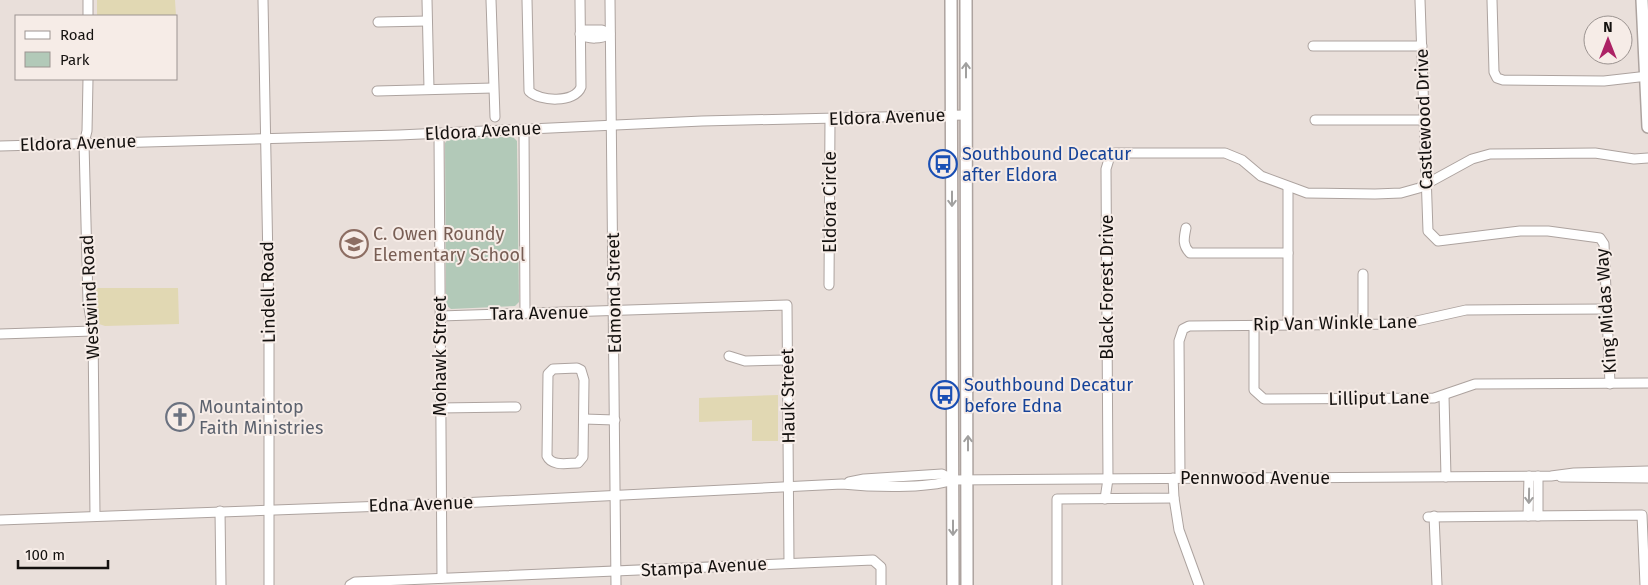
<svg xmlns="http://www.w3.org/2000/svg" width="1648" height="585" viewBox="0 0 1648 585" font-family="'Fira Sans',sans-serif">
  <rect width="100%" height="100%" fill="#e9dfda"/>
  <!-- green -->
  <path fill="#b2c9b8" d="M513,137L517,141L519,302L515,306L451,309L446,305L445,143L449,138Z"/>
  <!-- sand -->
  <g fill="#e1d8b3">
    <path d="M97,0H175L176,16H97Z"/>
    <path d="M91,288H178L179,324L105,326L99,324L91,300Z"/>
    <path d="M778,395V441H752V420L699,422V398Z"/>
  </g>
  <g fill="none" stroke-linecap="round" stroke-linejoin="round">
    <defs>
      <g id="minor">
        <path d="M88,0V16"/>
        <path d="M263,0L269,317V585"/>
        <path d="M427,0L429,89"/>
        <path d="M491,0L495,117"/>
        <path d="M527,0L529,91C540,102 575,103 581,87L580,0"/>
        <path d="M610,0L616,585"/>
        <path d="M1420,0L1428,231L1438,241L1520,231H1548L1600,238L1604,244L1610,384"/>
        <path d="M1492,0L1494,72L1497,78L1503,80L1604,81L1648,76"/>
        <path d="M378,22L427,21"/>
        <path d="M585,30H602L610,34C601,39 589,40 580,34Z"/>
        <path d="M1313,46H1422"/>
        <path d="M88,79L87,131L84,143L88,302L93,331L95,515"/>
        <path d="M377,91L493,88"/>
        <path d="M1315,120H1424"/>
        <path d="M524,129L525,313"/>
        <path d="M439,134L442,578"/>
        <path d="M0,146L399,135L702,121L965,115"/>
        <path d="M1288,187V325"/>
        <path d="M1186,228C1184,238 1182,245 1190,253H1288"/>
        <path d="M1363,274V324"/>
        <path d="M829,285L830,119"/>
        <path d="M440,316L787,305L789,563"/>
        <path d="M1254,325V390L1264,399L1434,398L1475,384L1648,383"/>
        <path d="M0,334L93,331"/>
        <path d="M729,356L745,361L787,360"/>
        <path d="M577,368L581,370L584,380L583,457L578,463C568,463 552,467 547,456L548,374L553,369Z"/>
        <path d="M1444,396L1446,477"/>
        <path d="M440,408L516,407"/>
        <path d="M584,419L615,420"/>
        <path d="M1561,477L1648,478"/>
        <path d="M1180,478L1179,341L1183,329L1189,326L1403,324L1466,310L1607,309"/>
        <path d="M849,482L864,479L942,474L953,480"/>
        <path d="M1174,498L1179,530L1199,585"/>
        <path d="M1105,499L1108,479L1106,169L1110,156L1115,153H1225L1242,160L1261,176L1307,193L1375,194L1401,193L1419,188L1472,159L1490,154L1595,153L1634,159L1648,158"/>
        <path d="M220,511L221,585"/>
        <path d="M1434,516L1437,585"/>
        <path d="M1528,516L1529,476"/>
        <path d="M1538,516V476"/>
        <path d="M1428,517L1642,515L1645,585"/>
        <path d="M0,520L441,504L842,484C872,487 925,489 953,480L1551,476L1574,473L1648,471"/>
        <path d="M350,585L355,582L873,560L881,567V585"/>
        <path d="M1057,585V499L1174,498L1173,478"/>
      </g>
      <g id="major">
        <path d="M951,0L953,585"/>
        <path d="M966,0L967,585"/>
        <path d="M1642,0L1648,127"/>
      </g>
    </defs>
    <!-- minor casing -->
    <use href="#minor" stroke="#ada39f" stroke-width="11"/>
    <!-- major casing -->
    <use href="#major" stroke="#ada39f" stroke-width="14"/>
    <!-- minor -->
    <use href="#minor" stroke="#fff" stroke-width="9"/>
    <!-- major -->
    <use href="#major" stroke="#fff" stroke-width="11"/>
  </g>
  <!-- one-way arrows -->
  <defs><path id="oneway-shaft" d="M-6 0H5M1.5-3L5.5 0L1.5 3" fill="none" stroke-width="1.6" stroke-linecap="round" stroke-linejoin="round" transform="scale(1.25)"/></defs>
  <g stroke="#a1a09f">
    <use href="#oneway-shaft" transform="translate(966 70) rotate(-90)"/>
    <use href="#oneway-shaft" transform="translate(952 199) rotate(90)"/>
    <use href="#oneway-shaft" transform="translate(968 443) rotate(-90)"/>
    <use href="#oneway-shaft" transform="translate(1529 496) rotate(91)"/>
    <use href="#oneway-shaft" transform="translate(953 528) rotate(90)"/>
  </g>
  <!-- icons -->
  <defs>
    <symbol id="bus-ring" viewBox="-11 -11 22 22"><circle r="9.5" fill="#f6ece7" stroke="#1a4fb4" stroke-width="1.5"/><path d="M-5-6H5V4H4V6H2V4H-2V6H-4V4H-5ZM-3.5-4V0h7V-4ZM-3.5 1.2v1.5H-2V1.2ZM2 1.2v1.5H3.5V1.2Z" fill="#1a4fb4"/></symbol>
    <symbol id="school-ring" viewBox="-11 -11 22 22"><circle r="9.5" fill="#f6ece7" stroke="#8d6e63" stroke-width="1.5"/><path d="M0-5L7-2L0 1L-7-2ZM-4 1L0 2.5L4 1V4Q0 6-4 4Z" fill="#8d6e63"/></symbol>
    <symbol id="church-ring" viewBox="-11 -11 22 22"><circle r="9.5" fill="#f6ece7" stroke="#6b7280" stroke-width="1.5"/><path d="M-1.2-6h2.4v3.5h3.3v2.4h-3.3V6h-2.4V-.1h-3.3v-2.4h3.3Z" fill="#6b7280"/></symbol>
  </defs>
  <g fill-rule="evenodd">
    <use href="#bus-ring" x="927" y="148" width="32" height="32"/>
    <use href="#school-ring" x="338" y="228" width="32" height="32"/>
    <use href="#bus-ring" x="929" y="379" width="32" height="32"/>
    <use href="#church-ring" x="164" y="401" width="32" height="32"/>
  </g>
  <g text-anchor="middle" stroke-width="4" stroke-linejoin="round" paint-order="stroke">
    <!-- street labels -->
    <g font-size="18" fill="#14110f" stroke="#f6ece7">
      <text transform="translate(887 117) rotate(-2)" y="6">Eldora Avenue</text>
      <text transform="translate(1424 119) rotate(-92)" y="6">Castlewood Drive</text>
      <text transform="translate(483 131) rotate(-3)" y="6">Eldora Avenue</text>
      <text transform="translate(78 143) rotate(-2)" y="6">Eldora Avenue</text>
      <text transform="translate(830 202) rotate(-90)" y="6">Eldora Circle</text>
      <text transform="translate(1107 287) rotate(-90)" y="6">Black Forest Drive</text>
      <text transform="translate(268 292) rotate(-91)" y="6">Lindell Road</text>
      <text transform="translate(614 293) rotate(-91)" y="6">Edmond Street</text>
      <text transform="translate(90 297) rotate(-93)" y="6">Westwind Road</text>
      <text transform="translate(1606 311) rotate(-94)" y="6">King Midas Way</text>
      <text transform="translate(539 313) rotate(-1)" y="6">Tara Avenue</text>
      <text transform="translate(1335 323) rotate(-1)" y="6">Rip Van Winkle Lane</text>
      <text transform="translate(440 356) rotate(-90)" y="6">Mohawk Street</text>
      <text transform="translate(788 396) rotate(-91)" y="6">Hauk Street</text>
      <text transform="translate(1379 398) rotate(-1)" y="6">Lilliput Lane</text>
      <text x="1255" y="484">Pennwood Avenue</text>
      <text transform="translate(421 504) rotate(-2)" y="6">Edna Avenue</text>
      <text transform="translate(704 567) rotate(-3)" y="6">Stampa Avenue</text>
    </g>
    <!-- transit labels -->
    <g font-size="18" fill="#164399" stroke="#f6ece7" text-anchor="start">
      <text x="962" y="160">Southbound Decatur<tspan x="962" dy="21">after Eldora</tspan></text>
      <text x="964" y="391">Southbound Decatur<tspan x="964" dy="21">before Edna</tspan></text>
    </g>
    <!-- education labels -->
    <g font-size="18" fill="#785e54" stroke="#f6ece7" text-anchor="start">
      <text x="373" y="240">C. Owen Roundy<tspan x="373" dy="21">Elementary School</tspan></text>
    </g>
    <!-- worship labels -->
    <g font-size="18" fill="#5b616d" stroke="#f6ece7" text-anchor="start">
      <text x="199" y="413">Mountaintop<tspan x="199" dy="21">Faith Ministries</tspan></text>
    </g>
  </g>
  <!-- legend -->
  <rect x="15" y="15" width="162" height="65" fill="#f6ece7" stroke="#9c9491"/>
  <rect x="25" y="31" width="25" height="8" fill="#ffffff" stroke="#9c9491"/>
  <text x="60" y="40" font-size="15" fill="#14110f">Road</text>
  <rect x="25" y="52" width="25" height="15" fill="#b2c9b8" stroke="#9c9491"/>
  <text x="60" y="65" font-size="15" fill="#14110f">Park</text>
  <!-- north arrow -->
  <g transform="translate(1608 40)"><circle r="24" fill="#f6ece7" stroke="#9c9491"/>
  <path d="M0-4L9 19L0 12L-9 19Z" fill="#ac2265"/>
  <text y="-8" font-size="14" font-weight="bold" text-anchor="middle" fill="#14110f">N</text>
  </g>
  <!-- scale -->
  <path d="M18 560v8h90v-8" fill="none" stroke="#14110f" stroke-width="2.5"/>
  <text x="25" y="560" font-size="15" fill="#14110f" stroke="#f6ece7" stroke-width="4" paint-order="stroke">100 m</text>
</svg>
